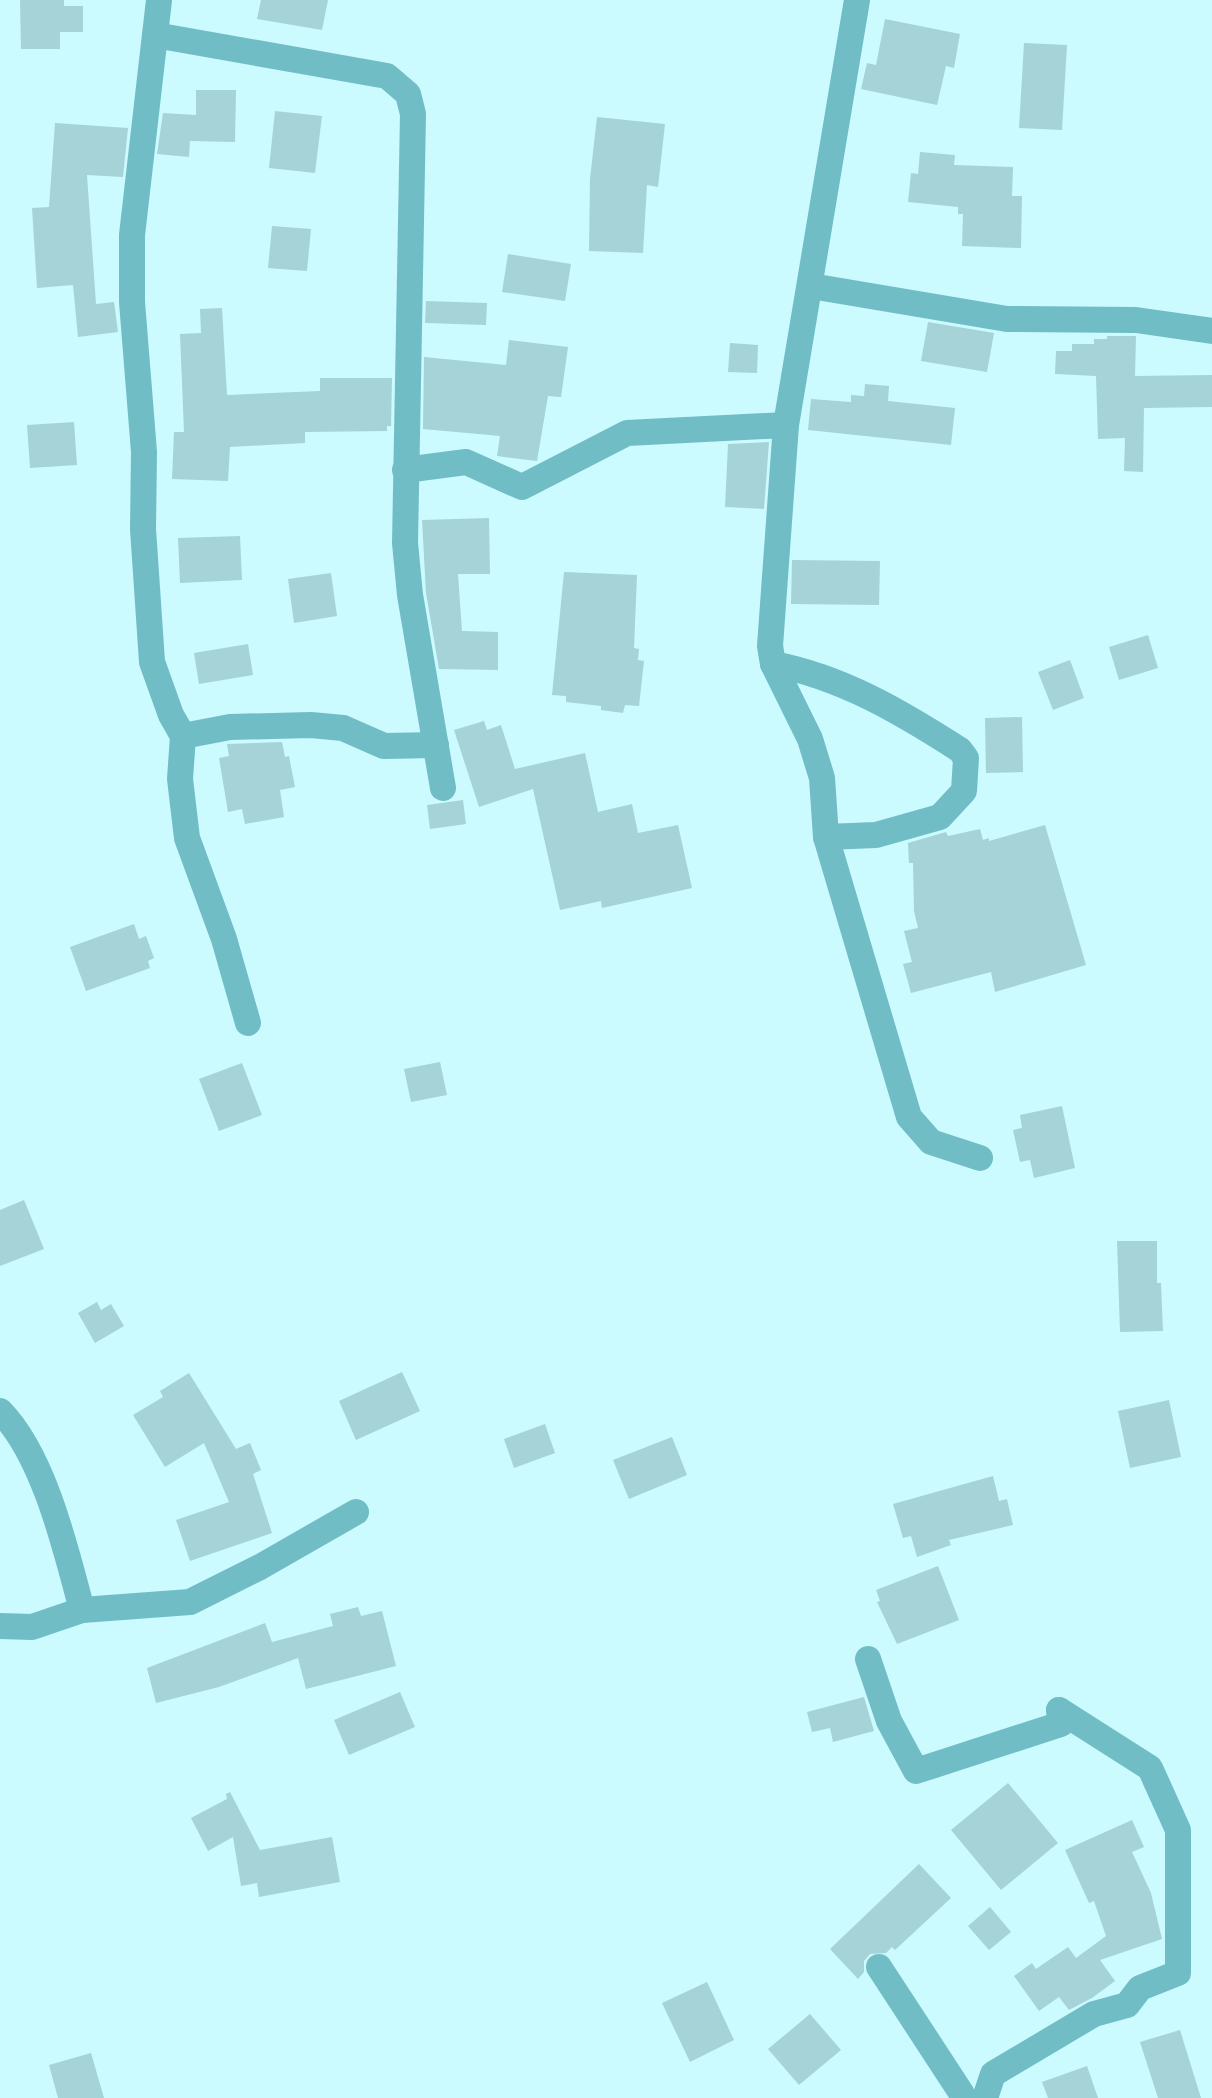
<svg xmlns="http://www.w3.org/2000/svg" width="1212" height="2098" viewBox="0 0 1212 2098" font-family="Spectral,serif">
  <rect width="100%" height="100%" fill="#cbfaff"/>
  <!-- building -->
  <g fill="#a5d3d8">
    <path d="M20,0H64V6H83V32H60V49H21Z"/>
    <path d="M261,0H328L322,30L257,19Z"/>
    <path d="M885,19L960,34L954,68L946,66L937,105L861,89L867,63L876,65Z"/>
    <path d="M1024,43L1067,45L1062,130L1019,128Z"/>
    <path d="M196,90H236L235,142L190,141L189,157L157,154L163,113L196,115Z"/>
    <path d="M275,111L322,116L315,173L269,168Z"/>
    <path d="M597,117L665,124L658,187L647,185L643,253L589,251L590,179Z"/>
    <path d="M55,123L128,128L123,177L87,175L96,304L114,302L118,332L78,337L73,285L37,288L32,208L49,207Z"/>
    <path d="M920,152L955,155L954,165L1013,167L1012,196H1022L1021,248L962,246L963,214H958V207L908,202L911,173L918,174Z"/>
    <path d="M272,226L311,229L307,271L268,268Z"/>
    <path d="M508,254L571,264L565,301L502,292Z"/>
    <path d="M426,301L487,303L486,325L425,323Z"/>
    <path d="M222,308L227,395L320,391V378H392L391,426H387V431L305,432V443L230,447L228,481L172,479L174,432H184L180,334L201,333L200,309Z"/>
    <path d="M928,322L994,333L987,372L921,361Z"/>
    <path d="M1107,336H1136L1135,376L1212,375V407L1144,408L1143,472L1124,471L1125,438L1098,439L1096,376L1055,374L1056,351H1072V344H1094V339H1107Z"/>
    <path d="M509,340L568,347L561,397L548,396L537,461L497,456L500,436L423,429L424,357L506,365Z"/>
    <path d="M730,343L758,345L757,373L728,372Z"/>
    <path d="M865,384L889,386L888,401L955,408L951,445L808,430L811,399L851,402V395L864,396Z"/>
    <path d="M74,422L77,465L30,468L27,425Z"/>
    <path d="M769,442L764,509L725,507L728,444Z"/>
    <path d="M489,518L490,574H458L462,631L498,632V670L439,669L426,593L422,520Z"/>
    <path d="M240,536L242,580L180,583L178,538Z"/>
    <path d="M792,560L880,561L879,605L791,604Z"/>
    <path d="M564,572L637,575L634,648L639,649L638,660L644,661L639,706L625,705L623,713L601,710V706L566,702V696L552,695Z"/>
    <path d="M331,573L337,616L294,623L288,579Z"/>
    <path d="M1148,635L1158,668L1119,680L1109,647Z"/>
    <path d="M248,644L253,675L199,684L194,653Z"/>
    <path d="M1070,660L1084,698L1053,710L1038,672Z"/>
    <path d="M1022,717L1023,772L986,773L985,718Z"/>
    <path d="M484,721L487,730L501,725L515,769L585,753L598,812L632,804L638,833L678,825L692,888L602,908L601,901L560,910L533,789L479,807L454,730Z"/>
    <path d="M282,742L285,757L289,756L295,787L280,790L284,817L245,824L242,809L228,812L219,758L229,756L227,744Z"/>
    <path d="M463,800L466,824L430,829L427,805Z"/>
    <path d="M1045,825L1086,965L995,992L991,972L911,993L903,964L912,962L904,931L918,928L914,911L913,863H909L908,843L946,832L948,836L980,829L983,840L989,838V841Z"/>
    <path d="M134,924L139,939L146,936L154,958L148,961L150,968L86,991L70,947Z"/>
    <path d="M440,1062L447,1095L411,1102L404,1069Z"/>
    <path d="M242,1063L262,1115L219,1131L199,1079Z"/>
    <path d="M1062,1106L1075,1168L1034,1178L1030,1160L1020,1162L1013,1130L1022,1128L1020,1115Z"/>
    <path d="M24,1200L44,1249L0,1266V1210Z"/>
    <path d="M1117,1241H1157V1283H1161L1163,1331L1120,1332Z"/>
    <path d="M97,1302L101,1310L111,1304L124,1326L95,1343L78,1313Z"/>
    <path d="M402,1372L420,1411L356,1440L339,1401Z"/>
    <path d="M189,1373L236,1449L250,1443L261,1470L253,1474L272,1533L190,1561L176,1520L229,1502L204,1443L165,1467L133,1415L163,1397L160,1391Z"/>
    <path d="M1169,1400L1181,1457L1130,1468L1118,1411Z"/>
    <path d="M545,1424L555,1453L514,1468L504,1439Z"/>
    <path d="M672,1437L687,1475L629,1499L613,1460Z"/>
    <path d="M993,1476L999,1501L1007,1499L1013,1525L949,1540L951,1545L917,1557L911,1536L903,1538L893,1504Z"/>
    <path d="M938,1566L959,1620L897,1644L877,1602L880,1601L876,1590Z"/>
    <path d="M358,1607L361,1616L382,1611L396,1666L306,1689L298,1658L219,1687L156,1703L147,1668L265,1623L272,1642L333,1626L330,1614Z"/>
    <path d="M400,1692L415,1727L349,1755L334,1720Z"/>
    <path d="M864,1697L874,1731L833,1742L830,1728L812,1732L807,1712Z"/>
    <path d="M1008,1783L1058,1843L1001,1890L951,1830Z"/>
    <path d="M230,1792L260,1850L332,1837L340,1882L259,1897L257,1883L241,1886L233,1837L208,1851L191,1818L227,1799L226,1794Z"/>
    <path d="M1132,1820L1144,1847L1132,1852L1151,1893L1162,1939L1100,1960L1115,1981L1092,1998L1069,2010L1059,1997L1039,2011L1014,1976L1032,1963L1036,1969L1068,1947L1076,1958L1106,1936L1094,1901L1089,1903L1065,1850Z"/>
    <path d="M919,1864L951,1898L895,1950L892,1947L886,1953L870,1954L864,1961V1972L858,1979L830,1949Z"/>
    <path d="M990,1907L1011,1932L989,1950L968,1926Z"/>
    <path d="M707,1982L734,2040L690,2062L662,2003Z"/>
    <path d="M810,2014L841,2050L799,2085L768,2049Z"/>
    <path d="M1180,2030L1201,2098H1158L1140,2042Z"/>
    <path d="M91,2053L104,2098H58L49,2065Z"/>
    <path d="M1087,2066L1098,2098H1048L1042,2082Z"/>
  </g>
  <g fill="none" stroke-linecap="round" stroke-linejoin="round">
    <!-- street -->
    <g stroke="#71bdc6" stroke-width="26">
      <path d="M159,0L132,235V302L144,452L143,529L152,662L171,715L183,736L180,779L187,838L224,939L248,1023"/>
      <path d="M857,0L786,425L770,646L773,664L810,739L822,778L826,837L909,1117L931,1142L980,1158"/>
      <path d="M155,35L387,76L408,94L413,114L405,543L410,595L443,788"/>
      <path d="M811,286L1007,319L1136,320L1212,331"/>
      <path d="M405,470L466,462L522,487L627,433L786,425"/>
      <path d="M773,664C842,677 901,712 960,750L966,758L964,791L940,817L876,835L826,837"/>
      <path d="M183,736L230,727L311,725L343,728L384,746L436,745"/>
      <path d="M0,1411C44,1455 66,1550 82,1610"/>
      <path d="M0,1626L32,1627L82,1610L190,1602L260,1567L356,1512"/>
      <path d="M868,1659L889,1721L916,1771L1061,1724L1059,1710"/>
      <path d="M879,1967L962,2094"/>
      <path d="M985,2098L993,2074L1094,2014L1127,2005L1140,1988L1178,1973V1830L1150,1768L1059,1710"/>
    </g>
  </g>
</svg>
